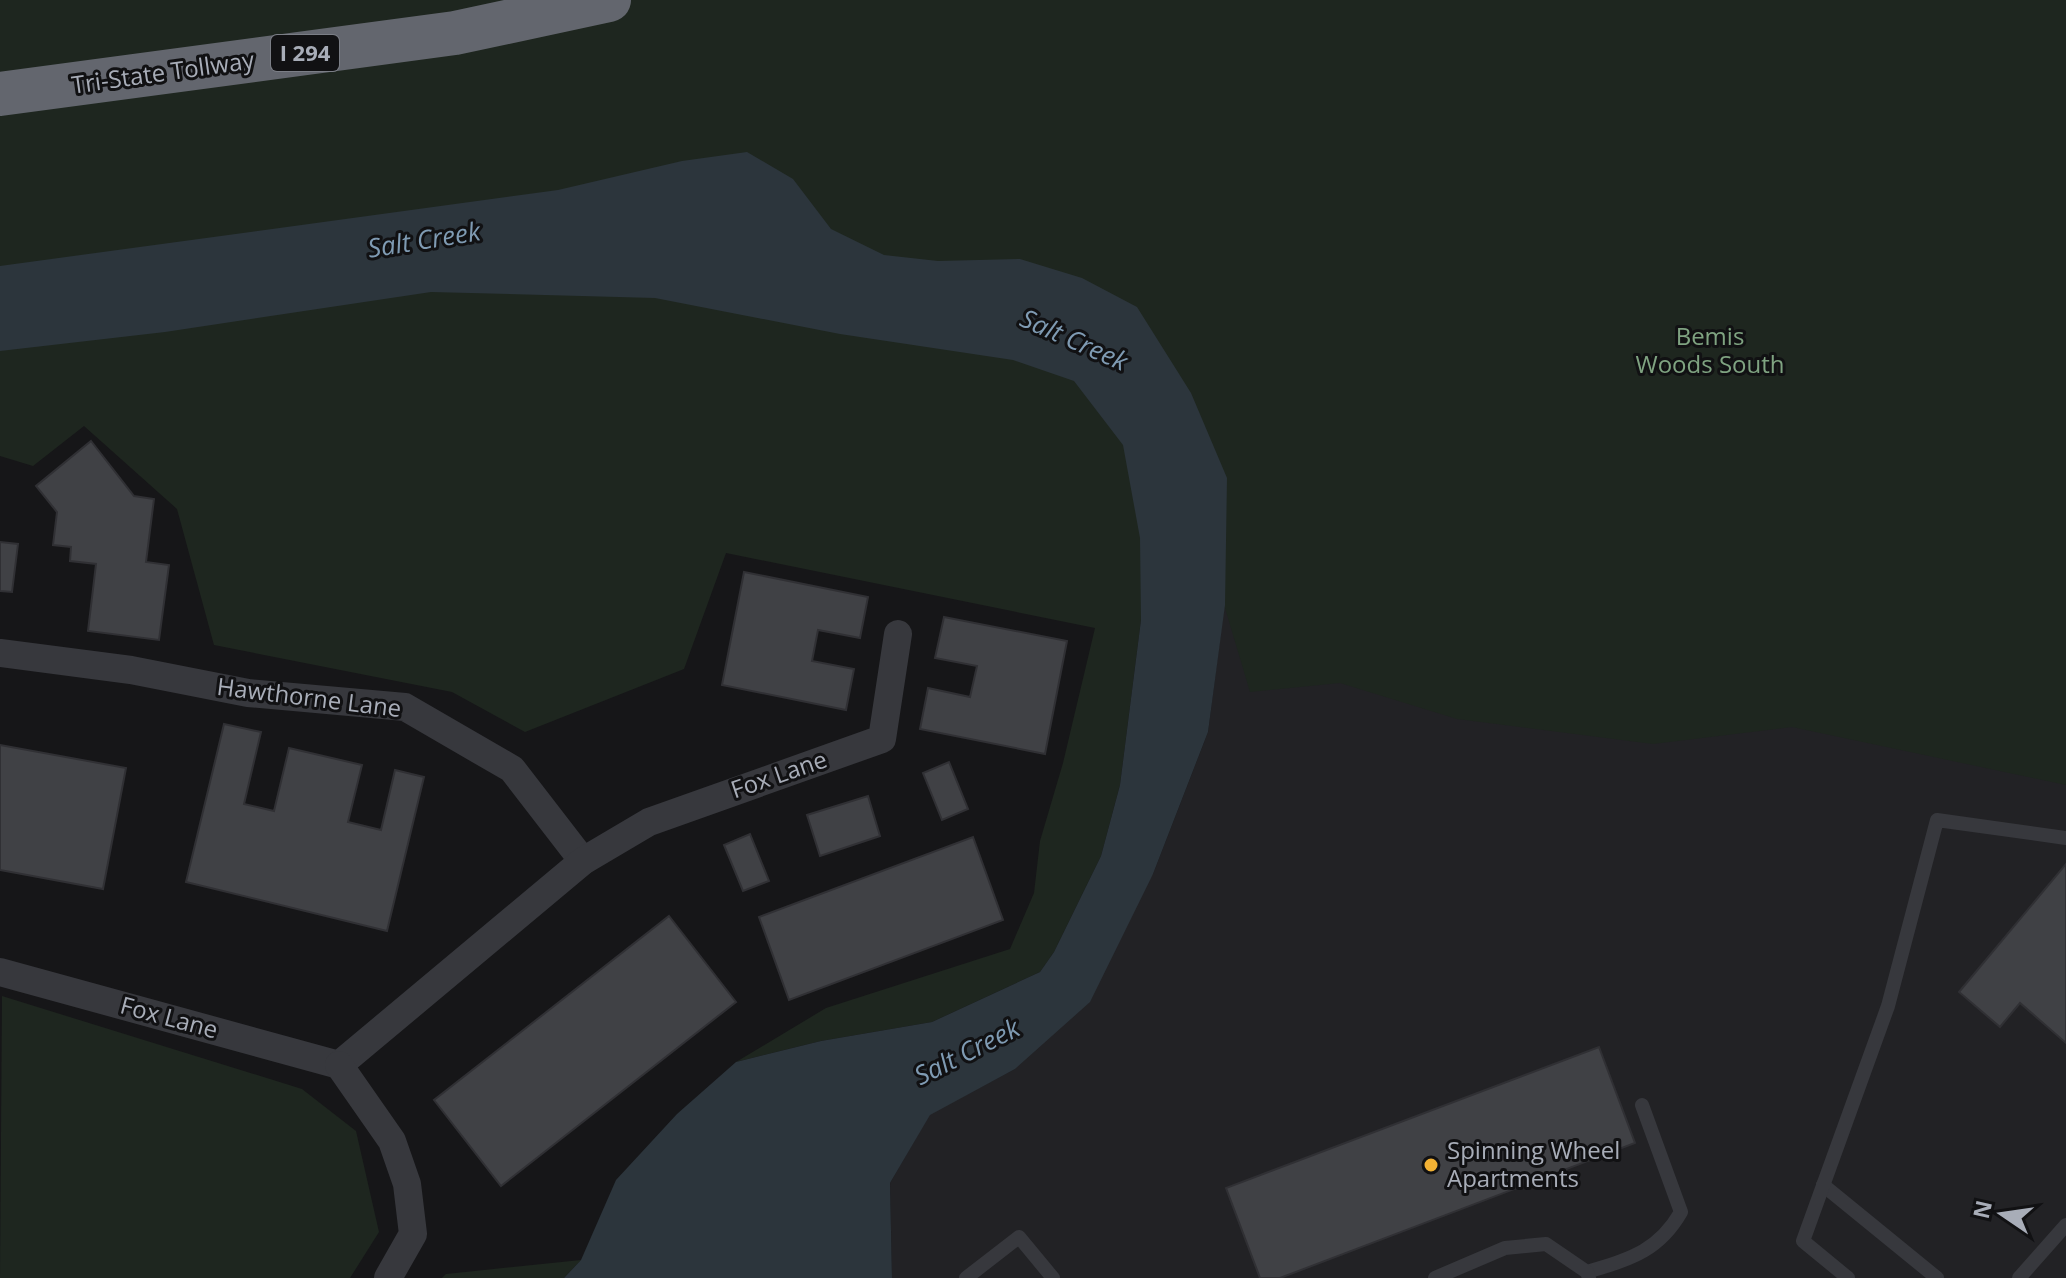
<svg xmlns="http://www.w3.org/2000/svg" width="2066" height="1278" viewBox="0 0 2066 1278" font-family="'Open Sans',sans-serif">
  <rect width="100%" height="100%" fill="#161618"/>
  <!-- built -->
  <path fill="#222225" d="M1224,608L2066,780V1278H892L890,1183L930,1114L1015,1069L1153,874L1208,732Z"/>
  <!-- green -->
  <g fill="#1e261f">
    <path d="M0,0H2066V785L1792,727L1653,744L1457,719L1340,683L1250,692L1225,608L1141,590V620L1120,785L1101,856L1054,952L1040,972L932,1022L821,1041L736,1062L826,1008L1010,949L1034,893L1040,841L1063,763L1095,628L726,553L684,669L525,732L452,692L214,645L177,509L84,426L33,466L0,456Z"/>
    <path d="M2,996L302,1089L356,1131L379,1232L350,1278H0Z"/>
    <path d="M581,1260L564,1278H442L446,1274Z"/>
  </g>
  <!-- water -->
  <path fill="#2c353c" d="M747,152L793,179L831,229L884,255L938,261L1020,259L1082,278L1137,307L1191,393L1227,478L1225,605L1208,732L1153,874L1090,1002L1015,1069L930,1115L890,1183L892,1278H564L581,1260L616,1180L677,1114L736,1062L821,1041L932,1022L1040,972L1054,952L1101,856L1120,785L1141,620L1140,538L1123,445L1074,381L1013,360L840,334L655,298L431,292L165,332L0,351V266L558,190L682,161Z"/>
  <!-- building -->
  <g fill="#404145" stroke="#303034" stroke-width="2">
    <path d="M91,441L134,496L154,499L146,562L169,565L159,640L88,631L96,564L70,561L71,547L53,545L57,512L36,486Z"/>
    <path d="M0,542L18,544L12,592L0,591Z"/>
    <path d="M744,572L868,597L860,638L818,630L812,661L854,669L846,710L722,685Z"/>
    <path d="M944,617L1067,641L1045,754L920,729L928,688L970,697L977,666L935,658Z"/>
    <path d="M224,724L261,732L244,804L274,811L289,748L362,765L348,822L381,830L395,770L424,777L387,931L186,882Z"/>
    <path d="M0,745L126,768L103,889L0,870Z"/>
    <path d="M949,762L968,809L942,820L923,773Z"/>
    <path d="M868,796L880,836L820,856L807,815Z"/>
    <path d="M750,834L769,881L743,891L724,845Z"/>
    <path d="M973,837L1003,920L789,1000L759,917Z"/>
    <path d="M2066,864V1043L2020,1003L2000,1027L1959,992Z"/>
    <path d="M669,916L736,1002L501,1186L434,1100Z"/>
    <path d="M1599,1047L1635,1143L1280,1278H1260L1226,1188Z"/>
  </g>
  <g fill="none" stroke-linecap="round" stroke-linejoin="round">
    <!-- service -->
    <g stroke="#37383d" stroke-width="14">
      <path d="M1823,1185L1937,1278"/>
      <path d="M1587,1272C1629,1259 1658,1252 1681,1212L1642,1105"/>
      <path d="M966,1278L1019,1237L1053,1278"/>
      <path d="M1435,1278L1505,1248L1546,1244L1587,1272L1589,1278"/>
      <path d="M1848,1278L1803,1241L1888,1006L1937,820L2066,838"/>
      <path d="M2019,1278L2066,1225"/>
    </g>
    <!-- minor -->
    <g stroke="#37383d" stroke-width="28">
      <path d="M0,653L131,670L248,693L405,707L512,769L583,861"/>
      <path d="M0,972L339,1065"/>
      <path d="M339,1065L583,861L649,822L882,739L898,634"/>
      <path d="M339,1065L392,1141L407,1184L413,1234L388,1278"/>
    </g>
    <!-- motorway -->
    <path stroke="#63666e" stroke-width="44" d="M0,94L455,33L609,0"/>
  </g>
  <!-- markers -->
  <circle fill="#f2b134" stroke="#111113" stroke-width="3" cx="1431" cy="1165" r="8"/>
  <g text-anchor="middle" stroke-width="6" stroke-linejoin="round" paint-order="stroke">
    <!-- shield labels -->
    <rect fill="#111113" stroke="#7b7e86" stroke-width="2" x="271" y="35" width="68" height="36" rx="6"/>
    <g font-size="22" font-weight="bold" fill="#a8adb8">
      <text x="305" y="61">I 294</text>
    </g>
    <!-- street labels -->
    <g font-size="24" fill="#a8adb8" stroke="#111113">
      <text transform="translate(163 73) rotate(-8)" y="8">Tri-State Tollway</text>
      <text transform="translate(309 698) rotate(7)" y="8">Hawthorne Lane</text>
      <text transform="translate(779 775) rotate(-19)" y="8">Fox Lane</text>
      <text transform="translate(169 1018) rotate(15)" y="8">Fox Lane</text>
    </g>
    <!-- park labels -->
    <g font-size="24" fill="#7fa381" stroke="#111113">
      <text x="1710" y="345">Bemis<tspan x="1710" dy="28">Woods South</tspan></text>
    </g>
    <!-- poi labels -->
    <g font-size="24" fill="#a8adb8" stroke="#111113" text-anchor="start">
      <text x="1447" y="1159">Spinning Wheel<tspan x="1447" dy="28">Apartments</tspan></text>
    </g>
    <!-- water labels -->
    <g font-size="26" font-style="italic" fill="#7f9bb3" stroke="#111113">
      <text transform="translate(424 240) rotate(-9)" y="9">Salt Creek</text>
      <text transform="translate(1074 340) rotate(24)" y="9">Salt Creek</text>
      <text transform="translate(967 1052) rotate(-27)" y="9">Salt Creek</text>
    </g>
  </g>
  <!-- north arrow -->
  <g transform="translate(2002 1214) rotate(283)" stroke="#111113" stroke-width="6" paint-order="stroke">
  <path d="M0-6L14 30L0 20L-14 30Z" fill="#a8adb8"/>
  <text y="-12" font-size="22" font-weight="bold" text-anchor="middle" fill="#a8adb8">N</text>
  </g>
</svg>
